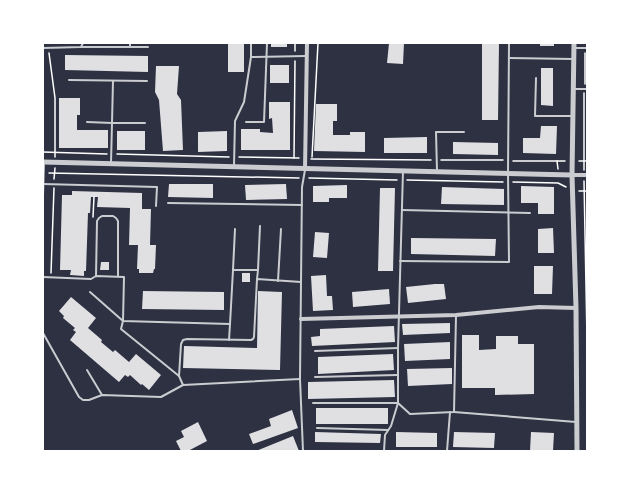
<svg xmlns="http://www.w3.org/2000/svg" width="630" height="494" viewBox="0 0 630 494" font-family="'Roboto Condensed',sans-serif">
  <rect width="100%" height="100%" fill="#2d3142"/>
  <!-- building -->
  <g fill="#e0e0e3">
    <rect x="228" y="43" width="16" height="29"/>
    <rect x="271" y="43" width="16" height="4"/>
    <path d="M389,43H404L403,64L387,63Z"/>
    <path d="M482,43H499L498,120H482Z"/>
    <rect x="540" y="43" width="14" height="3"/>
    <path d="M65,55L148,56V72L65,70Z"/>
    <rect x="270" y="65" width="19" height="18"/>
    <path d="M156,66H179L177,94L181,100L183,150L163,151L159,100L155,92Z"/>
    <path d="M541,68H553V106L541,105Z"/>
    <path d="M59,98H80V115H77V130H108V148H59Z"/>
    <path d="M269,102H290V150H241V129H260V132L273,133L272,118L269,119Z"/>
    <path d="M316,104H337V121H333V135H350V132H365V152L314,151Z"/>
    <path d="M541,126H557L556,154L523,153V138H540Z"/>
    <rect x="117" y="131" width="28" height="19"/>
    <path d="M227,131V151L198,152V132Z"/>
    <path d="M427,137V153H384V138Z"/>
    <path d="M453,142L498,143V155L453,154Z"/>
    <path d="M169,184H213V198L168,197Z"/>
    <path d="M286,184L287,199L246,200L245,185Z"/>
    <path d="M347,185V198H329V202H313V186Z"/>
    <path d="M521,186L554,187V214H538V203H521Z"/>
    <path d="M442,187L504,189V205L441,204Z"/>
    <path d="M380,188H395L393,271H378Z"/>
    <path d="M72,191L142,193V209H151L150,245H156L155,269H154L153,273H139V269H137L138,245H129L130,208L97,207L98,197H91L90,213H88L86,271H84V276L70,275L71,270H60L62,195H72Z"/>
    <path d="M553,228L554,253H538V229Z"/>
    <path d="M315,232L329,233L327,258L313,257Z"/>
    <path d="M411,238L496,239L495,256L411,254Z"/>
    <path d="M101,262H109V270H100Z"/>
    <path d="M534,266H553L552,294H534Z"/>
    <rect x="242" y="273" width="8" height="9"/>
    <path d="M326,275L327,296H332L333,310L313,311L311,276Z"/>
    <path d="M435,284H444L446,299L408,303L406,287Z"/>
    <path d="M389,289L390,304L353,307L352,292Z"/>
    <path d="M143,291L224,292V310L142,309Z"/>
    <path d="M258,291L282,292L280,370L183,368L184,346L257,348Z"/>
    <path d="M71,297L96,318L88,328L102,340L101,342L113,352L115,350L129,362L136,354L161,375L149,390L142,384L141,385L130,375L128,377L125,375L119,382L70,340L76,332L73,330L75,328L63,318L64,316L59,311Z"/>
    <path d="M450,323V333L403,335L402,324Z"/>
    <path d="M394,326L395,342L312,346L311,337L320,336V329Z"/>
    <path d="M462,335H479V350L496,349V336H518V344H534V394L495,395V388H462Z"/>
    <path d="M450,342V359L405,361L404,344Z"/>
    <path d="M393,354L394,370L318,374V357Z"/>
    <path d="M452,368V384L408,386L407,369Z"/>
    <path d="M394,380L395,397L308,399V382Z"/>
    <rect x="316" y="408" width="72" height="16"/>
    <path d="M292,410L298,428L253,444L249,434L271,426L269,419Z"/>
    <path d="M198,422L207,441L188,451H181L176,441L184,437L181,431Z"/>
    <path d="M315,432L381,434L380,443L315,442Z"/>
    <path d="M396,432L437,433V447H396Z"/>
    <path d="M454,432L495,433L494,448L453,447Z"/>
    <path d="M531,432L554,433L553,451H530Z"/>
    <path d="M293,436L299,451H256Z"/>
  </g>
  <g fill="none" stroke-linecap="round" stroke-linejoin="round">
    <!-- path -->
    <g stroke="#fff" stroke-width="1.5">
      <path d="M295,51V43"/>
      <path d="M49,53L55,98V157"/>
      <path d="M585,84V53"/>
      <path d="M43,152L107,154"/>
      <path d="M117,154L229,157"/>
      <path d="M239,157L299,158"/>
      <path d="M312,157L318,43"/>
      <path d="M294,158L295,61"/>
      <path d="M311,159L431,160"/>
      <path d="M441,160H503"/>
      <path d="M513,161H565"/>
      <path d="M557,161L558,169"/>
      <path d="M579,161H587"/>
      <path d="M584,170V93"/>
      <path d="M49,173L299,178"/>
      <path d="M309,178L397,180"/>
      <path d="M54,179L55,168"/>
      <path d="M407,180L503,182"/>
      <path d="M584,181L587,339"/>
      <path d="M513,182L558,183L566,187"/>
      <path d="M579,191H587"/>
      <path d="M93,217L94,197"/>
      <path d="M51,273L54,188"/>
    </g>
    <!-- service -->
    <g stroke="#caccd0" stroke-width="2">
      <path d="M251,43V57L306,56"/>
      <path d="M81,47H148"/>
      <path d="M130,47V43"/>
      <path d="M43,48L81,47L83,43"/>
      <path d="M574,48H587"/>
      <path d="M509,58L573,59"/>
      <path d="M536,78L535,116H572"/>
      <path d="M69,80L147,81"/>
      <path d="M574,89H587"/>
      <path d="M87,122L112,123L113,81"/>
      <path d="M246,122H264L267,43"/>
      <path d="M111,163L112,123H145"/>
      <path d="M234,165L235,121L244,102L251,57"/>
      <path d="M437,171L436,132H464"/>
      <path d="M43,184L157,187L156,206"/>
      <path d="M43,196L44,163"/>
      <path d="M168,203L302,205"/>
      <path d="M402,210L530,213"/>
      <path d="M400,261L509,262L508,173L509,43"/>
      <path d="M233,270L235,229"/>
      <path d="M258,270L260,226"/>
      <path d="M96,276L97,221L99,218L102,216H113L116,218L118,221V276"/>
      <path d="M43,277L91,279L96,276L124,277L123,321L121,329L179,376"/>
      <path d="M278,281L281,229"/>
      <path d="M90,292L123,321L230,324L233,270H258L257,279"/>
      <path d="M43,333L79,397L83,400H89L102,395L161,397L183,385"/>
      <path d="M229,340L230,324"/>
      <path d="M315,351L398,348"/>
      <path d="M87,370L102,395"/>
      <path d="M315,377L397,375"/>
      <path d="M300,379L183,385L179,376L181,344L183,340L187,339L251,340L253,339L254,337L257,279L301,282"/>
      <path d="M313,403H398V348L403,171"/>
      <path d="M454,412L576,422"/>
      <path d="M317,428L388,430"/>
      <path d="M303,451L300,379L302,187L305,170"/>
      <path d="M384,451L385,435L391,426L398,403L410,414L454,412L456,316"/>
      <path d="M447,451L450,412"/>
    </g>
    <!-- minor -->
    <g stroke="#caccd0" stroke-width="4">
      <path d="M305,169L307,43"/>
      <path d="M572,175H587"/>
      <path d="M301,319L456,315L539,307L576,308"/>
    </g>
    <!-- tertiary -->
    <g stroke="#caccd0" stroke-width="5">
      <path d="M574,43L572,175L576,308L577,451"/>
      <path d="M43,162L572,175"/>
    </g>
  </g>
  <!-- border -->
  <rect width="630" height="494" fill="none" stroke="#ffffff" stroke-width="88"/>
</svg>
